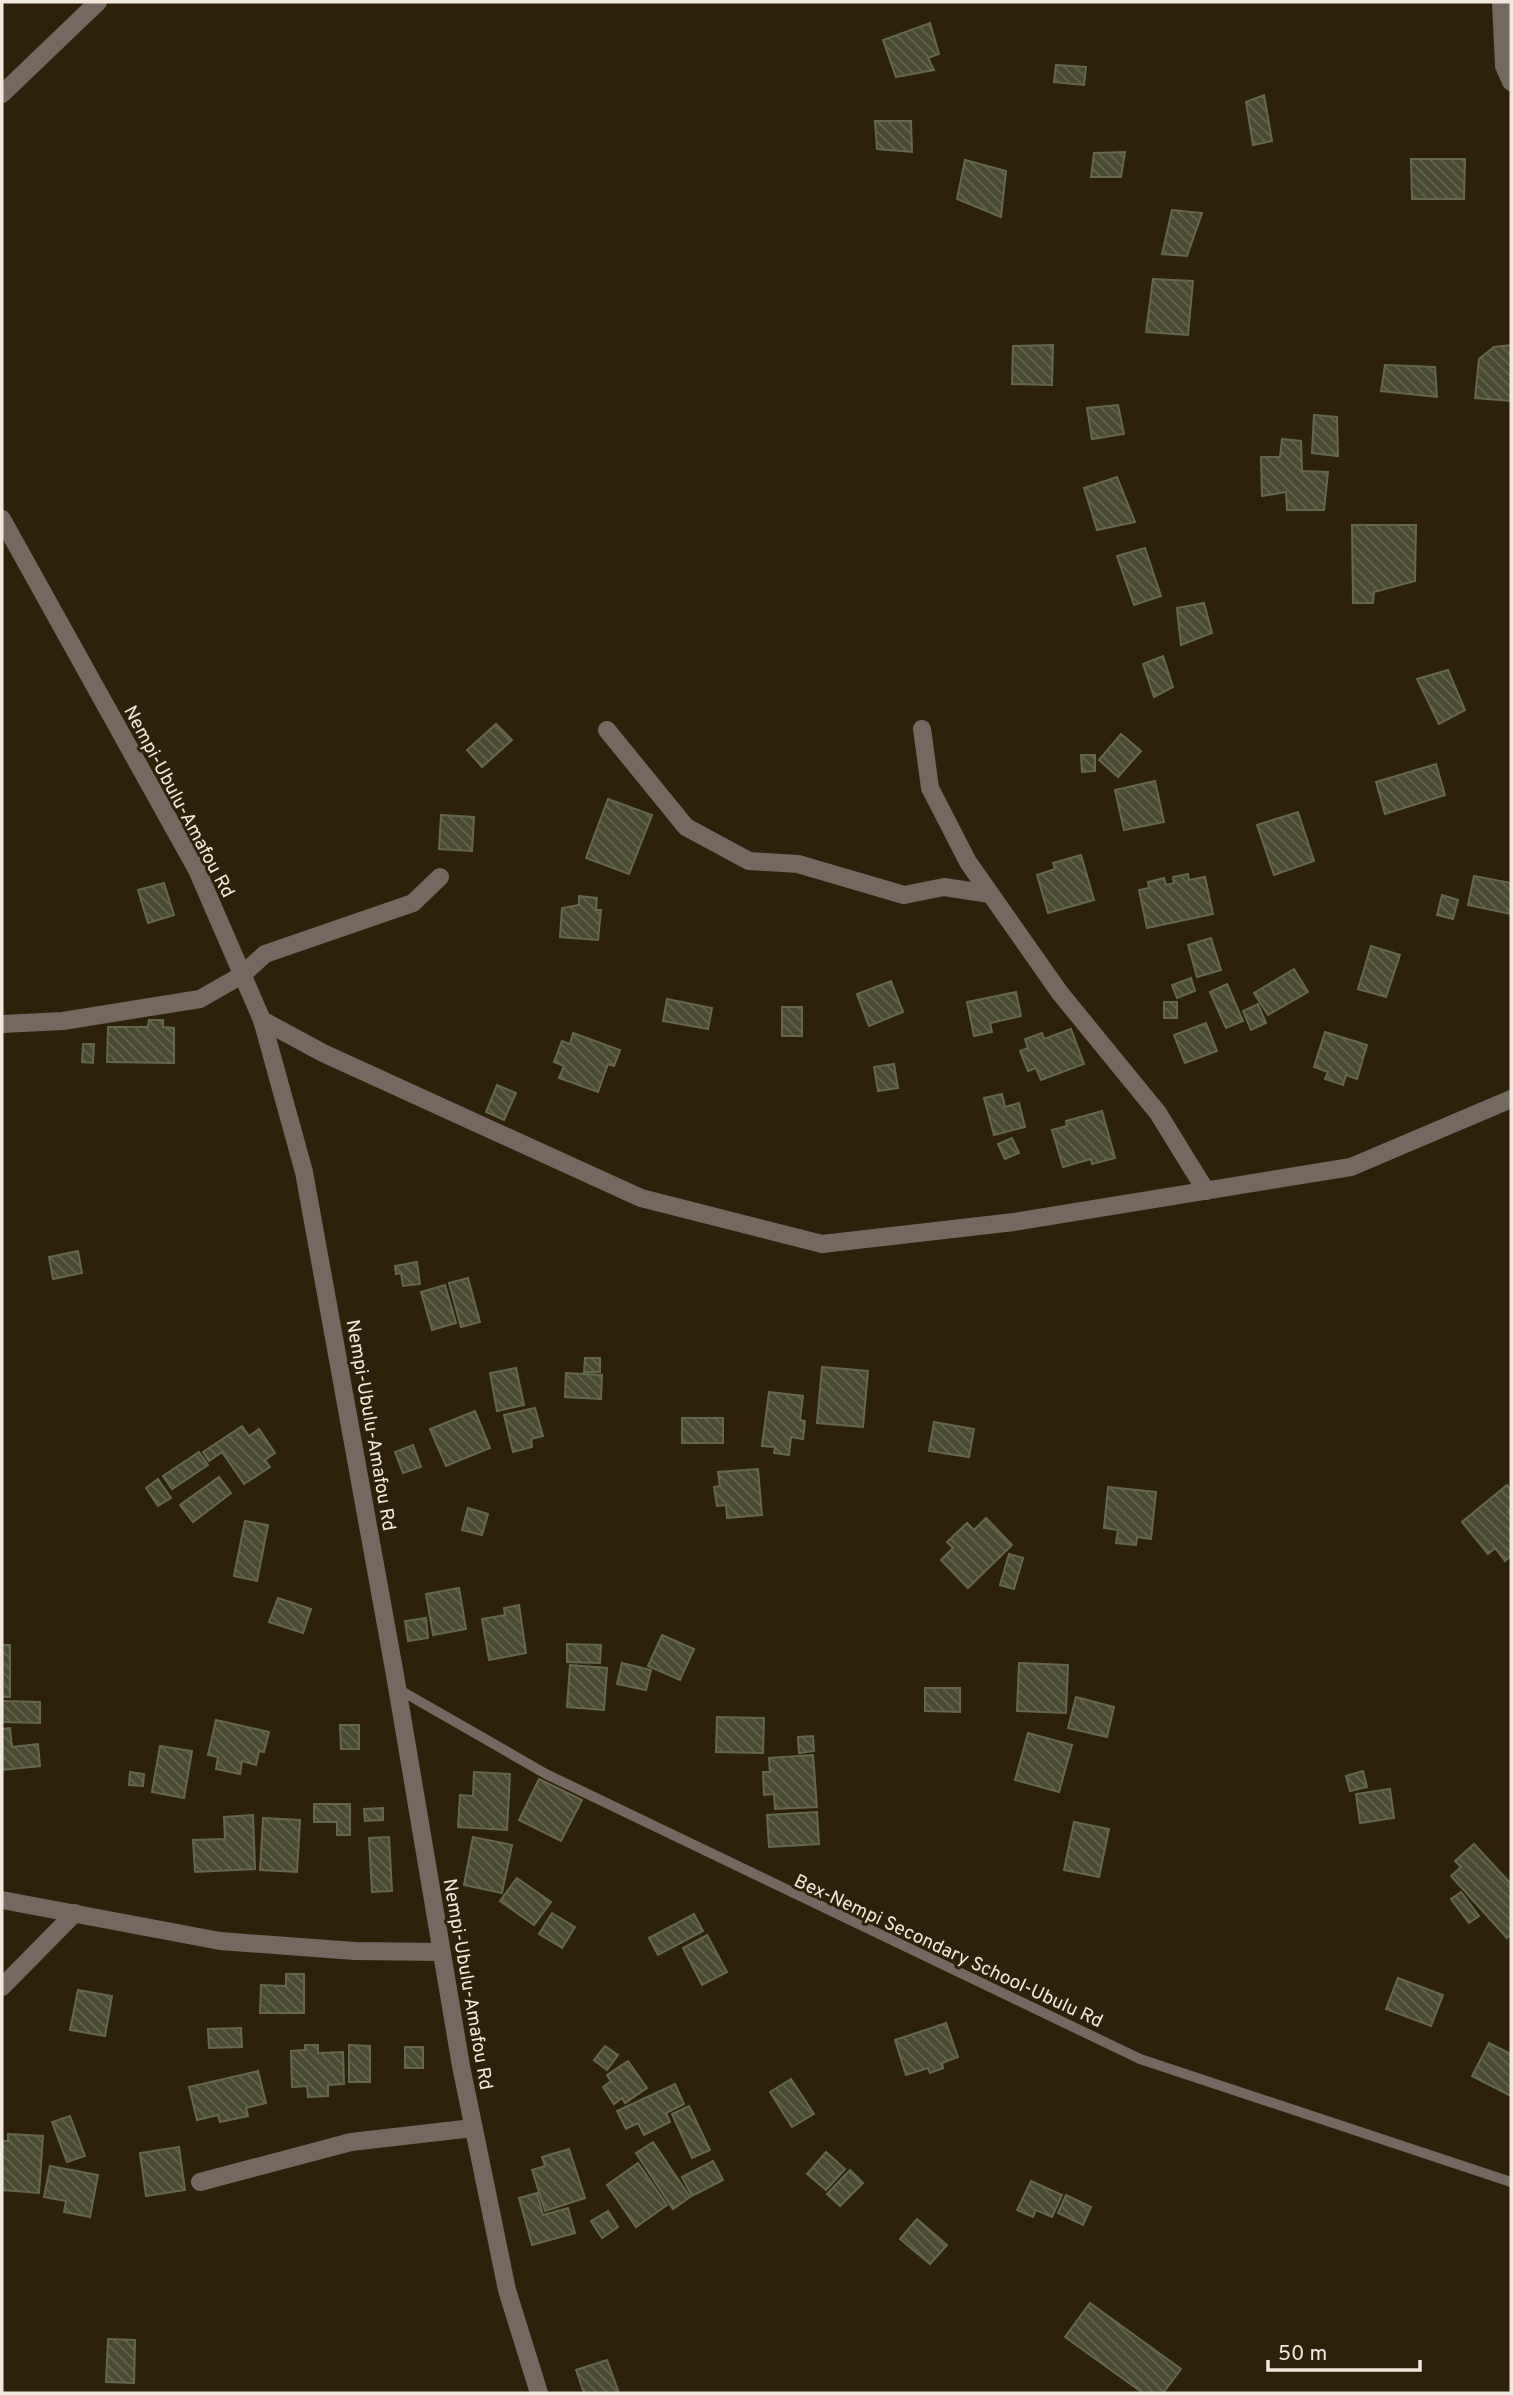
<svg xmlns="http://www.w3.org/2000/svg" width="1513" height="2395" viewBox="0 0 1513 2395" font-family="Overpass,sans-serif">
  <defs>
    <pattern id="building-back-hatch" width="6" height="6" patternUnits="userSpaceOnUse" patternTransform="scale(1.75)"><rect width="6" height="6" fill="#494a30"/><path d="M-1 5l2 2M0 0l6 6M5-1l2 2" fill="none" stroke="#64644d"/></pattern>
  </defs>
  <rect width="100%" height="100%" fill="#2e210a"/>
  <!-- building -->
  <g fill="url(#building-back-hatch)" stroke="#65674c" stroke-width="2">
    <path d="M930,23L939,54L928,58L934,70L896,77L883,40Z"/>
    <path d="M1056,65L1086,67L1084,85L1054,82Z"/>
    <path d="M1264,95L1272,141L1253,145L1246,102Z"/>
    <path d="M875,121H911L912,152L877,149Z"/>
    <path d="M1125,152L1121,177H1091L1094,153Z"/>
    <path d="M1411,159H1465L1464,199H1412Z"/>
    <path d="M965,160L1006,171L1001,217L957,199Z"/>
    <path d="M1172,210L1202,213L1187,256L1162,254Z"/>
    <path d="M1153,279L1193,281L1188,335L1146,332Z"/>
    <path d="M1053,345L1052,385L1012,384L1013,346Z"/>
    <path d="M1511,345V401L1475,398L1479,359L1494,347Z"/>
    <path d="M1385,365L1435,367L1437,397L1381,391Z"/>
    <path d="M1118,405L1124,434L1092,439L1087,408Z"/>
    <path d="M1314,415L1337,417L1338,456L1312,453Z"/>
    <path d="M1282,439L1301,441L1302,471L1328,472L1324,510H1287L1286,492L1262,496L1261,457H1280Z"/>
    <path d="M1117,477L1135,522L1097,530L1084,488Z"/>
    <path d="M1352,525H1416L1415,581L1374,592L1373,603H1353Z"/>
    <path d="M1145,548L1161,596L1134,605L1117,556Z"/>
    <path d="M1204,603L1212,633L1181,645L1177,608Z"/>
    <path d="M1163,656L1173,687L1154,697L1143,664Z"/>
    <path d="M1448,670L1465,710L1439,724L1417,679Z"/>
    <path d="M496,724L512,740L482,767L467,750Z"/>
    <path d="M1121,734L1141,751L1118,777L1099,760Z"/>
    <path d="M1081,755H1095V771L1082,772Z"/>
    <path d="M1436,764L1445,795L1385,814L1376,782Z"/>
    <path d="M1155,781L1164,822L1124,830L1115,790Z"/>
    <path d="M608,799L652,815L629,874L586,858Z"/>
    <path d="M1298,812L1314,861L1274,875L1257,825Z"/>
    <path d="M441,815L474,817L472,851L439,849Z"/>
    <path d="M1081,855L1094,900L1048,913L1037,875L1055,869L1053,863Z"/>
    <path d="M1188,874L1189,880L1205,877L1213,914L1147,928L1139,890L1149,888L1148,882L1164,878L1166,885L1174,883L1173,877Z"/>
    <path d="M1474,876L1511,883V914L1468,905Z"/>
    <path d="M164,883L174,915L148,923L138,890Z"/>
    <path d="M1442,895L1458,900L1453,919L1437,915Z"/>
    <path d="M579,896L597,898L596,910H601L598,940L560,937L562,908L579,905Z"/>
    <path d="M1211,938L1221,970L1197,977L1188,945Z"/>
    <path d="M1371,946L1400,955L1386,997L1358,989Z"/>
    <path d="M1294,969L1308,992L1268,1015L1254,993Z"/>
    <path d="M1191,978L1195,991L1177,998L1172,985Z"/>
    <path d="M891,981L903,1012L869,1026L857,994Z"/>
    <path d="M1227,984L1243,1021L1226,1028L1210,992Z"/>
    <path d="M1016,992L1021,1016L990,1023L992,1032L974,1036L967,1002Z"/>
    <path d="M667,999L712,1008L708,1029L663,1021Z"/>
    <rect x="1164" y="1002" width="13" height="16"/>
    <path d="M1258,1004L1266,1023L1251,1030L1243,1011Z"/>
    <rect x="782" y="1007" width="20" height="29"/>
    <path d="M149,1020H163V1027L174,1028V1063L107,1062L108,1027H148Z"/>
    <path d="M1206,1023L1217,1051L1185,1063L1174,1035Z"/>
    <path d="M1071,1029L1084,1064L1041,1080L1036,1068L1028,1071L1020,1051L1028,1048L1025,1039L1042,1033L1044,1039Z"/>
    <path d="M1325,1032L1367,1045L1357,1079L1346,1075L1343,1085L1325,1079L1328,1072L1314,1067Z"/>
    <path d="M573,1033L620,1050L614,1066L608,1064L598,1092L559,1078L564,1066L554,1062L562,1041L570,1044Z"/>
    <path d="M83,1044H94L93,1063L82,1062Z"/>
    <path d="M894,1064L898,1088L878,1091L874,1067Z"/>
    <path d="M497,1085L516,1093L504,1120L486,1112Z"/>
    <path d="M1002,1094L1005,1107L1019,1103L1025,1127L994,1135L984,1098Z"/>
    <path d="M1102,1111L1115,1158L1092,1164L1091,1159L1063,1167L1052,1130L1067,1126L1066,1121Z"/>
    <path d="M1012,1138L1019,1153L1005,1159L998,1144Z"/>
    <path d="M78,1251L82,1273L53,1279L49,1257Z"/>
    <path d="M417,1262L420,1284L403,1286L401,1273L396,1274L395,1266Z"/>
    <path d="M468,1278L480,1322L461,1327L449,1283Z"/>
    <path d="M445,1285L456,1323L432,1330L421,1292Z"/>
    <path d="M585,1358H600V1372H584Z"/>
    <path d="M822,1367L868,1371L863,1427L817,1423Z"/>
    <path d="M516,1368L524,1405L497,1411L490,1373Z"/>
    <path d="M566,1373L602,1375L601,1399L565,1397Z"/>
    <path d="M769,1392L803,1396L800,1420L805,1421L803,1439L791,1437L789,1455L774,1453L775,1447L762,1446Z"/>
    <path d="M535,1408L543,1436L531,1439L532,1447L513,1452L504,1415Z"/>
    <path d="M475,1411L490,1448L446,1466L430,1429Z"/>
    <rect x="682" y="1418" width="41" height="25"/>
    <path d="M934,1422L974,1429L969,1457L929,1451Z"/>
    <path d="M242,1426L249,1436L259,1429L275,1453L265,1460L270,1467L244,1484L222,1452L209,1461L203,1452Z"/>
    <path d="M413,1445L421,1467L403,1473L395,1452Z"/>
    <path d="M199,1452L208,1465L172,1489L163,1476Z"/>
    <path d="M758,1469L762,1515L727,1518L726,1505L717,1506L714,1487L720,1486L718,1472Z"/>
    <path d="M219,1477L231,1493L193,1522L180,1505Z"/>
    <path d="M158,1479L171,1498L158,1506L146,1488Z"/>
    <path d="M1507,1485L1511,1491V1509L1508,1512L1511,1515V1556L1505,1561L1495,1548L1488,1554L1462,1522Z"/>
    <path d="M1108,1487L1156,1492L1151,1539L1137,1537L1136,1545L1116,1543L1118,1530L1104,1528Z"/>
    <path d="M468,1508L488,1514L482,1535L462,1530Z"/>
    <path d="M986,1518L1012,1545L968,1588L941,1560L953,1548L947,1542L967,1523L974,1530Z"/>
    <path d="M245,1521L268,1525L257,1581L234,1576Z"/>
    <path d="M1009,1554L1023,1558L1014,1589L1000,1585Z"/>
    <path d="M459,1588L466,1629L433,1635L426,1594Z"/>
    <path d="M278,1598L311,1609L303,1633L269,1622Z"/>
    <path d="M519,1605L526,1653L489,1660L482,1619L505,1615L504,1608Z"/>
    <path d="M426,1618L428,1638L408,1641L405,1621Z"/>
    <path d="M662,1635L694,1649L680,1680L648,1666Z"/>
    <path d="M567,1644L601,1645L600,1663L567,1662Z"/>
    <rect x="2" y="1645" width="8" height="52"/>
    <path d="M622,1663L651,1670L646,1690L617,1684Z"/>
    <path d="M1019,1663L1068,1665L1066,1713L1017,1711Z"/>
    <path d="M570,1665L607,1668L604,1710L567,1707Z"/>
    <path d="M925,1688H960V1712L925,1711Z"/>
    <path d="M1076,1697L1114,1707L1107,1737L1068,1728Z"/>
    <path d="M2,1701L40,1702V1723L2,1722Z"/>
    <path d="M717,1717L764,1718L763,1753L716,1752Z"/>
    <path d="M216,1720L269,1732L264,1752L259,1751L256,1765L242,1761L240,1774L216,1769L218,1757L208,1755Z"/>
    <path d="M340,1725H359V1749H341Z"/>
    <path d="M10,1728L12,1747L38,1744L40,1766L2,1770V1729Z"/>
    <path d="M1028,1733L1072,1745L1059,1792L1015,1780Z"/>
    <path d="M813,1736L814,1751L799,1753L798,1737Z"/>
    <path d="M160,1746L192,1751L184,1798L152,1792Z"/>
    <path d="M813,1755L817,1807L775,1809L774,1794L764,1795L763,1772H770L769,1758Z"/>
    <path d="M1363,1771L1367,1787L1350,1791L1346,1776Z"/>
    <path d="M130,1772L144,1774L143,1786L129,1785Z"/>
    <path d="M474,1772L510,1774L507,1830L458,1827L460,1795L473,1796Z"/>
    <path d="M539,1779L582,1800L561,1841L519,1820Z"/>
    <path d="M1390,1789L1394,1818L1360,1823L1356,1794Z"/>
    <path d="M314,1804H350V1835H337V1822H314Z"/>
    <path d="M383,1808V1820L365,1821L364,1809Z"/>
    <path d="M817,1812L819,1844L769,1847L767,1815Z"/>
    <path d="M253,1815L255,1869L195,1872L193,1840L225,1839L224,1817Z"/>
    <path d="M263,1818L300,1820L297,1872L260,1870Z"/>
    <path d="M1074,1822L1109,1829L1099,1877L1064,1870Z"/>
    <path d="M389,1837L392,1891L372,1892L369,1838Z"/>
    <path d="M473,1837L512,1845L502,1893L464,1885Z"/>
    <path d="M1474,1844L1511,1884V1934L1507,1938L1451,1876L1461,1867L1455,1861Z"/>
    <path d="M517,1878L551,1902L534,1925L500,1901Z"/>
    <path d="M1461,1892L1479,1916L1469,1923L1451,1899Z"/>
    <path d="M552,1913L575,1927L562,1948L539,1934Z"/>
    <path d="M694,1914L703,1931L658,1955L649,1938Z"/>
    <path d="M707,1935L727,1972L702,1985L683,1948Z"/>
    <path d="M286,1974H304V2013H260L261,1985L286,1986Z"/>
    <path d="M1398,1978L1443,1995L1431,2026L1386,2009Z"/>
    <path d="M78,1990L112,1996L105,2036L70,2030Z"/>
    <path d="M946,2023L958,2057L942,2063L943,2068L930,2073L928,2068L906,2075L895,2040Z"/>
    <path d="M241,2028L242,2047L209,2048L208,2029Z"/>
    <path d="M1489,2043L1511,2054V2096L1472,2076Z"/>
    <path d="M305,2045H318V2053L343,2052L344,2084L328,2085V2096L308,2097L307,2086L292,2087L291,2051L305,2050Z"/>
    <path d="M349,2045L370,2046V2082H349Z"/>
    <path d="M605,2046L618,2055L607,2070L594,2060Z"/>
    <rect x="405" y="2047" width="18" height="21"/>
    <path d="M628,2061L647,2088L625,2103L622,2098L614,2104L603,2087L611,2081L607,2075Z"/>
    <path d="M258,2071L266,2103L246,2108L248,2116L220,2122L218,2115L197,2120L189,2087Z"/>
    <path d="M791,2079L814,2114L792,2127L770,2092Z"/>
    <path d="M675,2084L684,2104L666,2113L670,2122L644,2135L638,2123L626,2129L617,2111Z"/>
    <path d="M689,2106L710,2150L692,2158L672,2114Z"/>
    <path d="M70,2116L85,2156L67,2162L52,2122Z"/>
    <path d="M8,2134L43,2136L39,2193L2,2190V2141H8Z"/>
    <path d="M653,2142L690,2197L673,2209L636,2153Z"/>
    <path d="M179,2147L185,2190L146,2196L140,2153Z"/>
    <path d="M569,2149L585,2198L545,2211L532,2170L545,2166L542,2157Z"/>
    <path d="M826,2152L845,2169L826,2190L807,2174Z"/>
    <path d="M713,2161L723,2180L692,2196L682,2177Z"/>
    <path d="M638,2163L667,2205L636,2227L607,2185Z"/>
    <path d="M50,2166L98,2175L90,2217L64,2212L66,2201L44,2197Z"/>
    <path d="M850,2170L863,2183L840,2206L827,2194Z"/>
    <path d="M1031,2181L1062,2195L1052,2217L1036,2210L1033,2217L1017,2210Z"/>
    <path d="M537,2193L543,2215L568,2208L575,2233L532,2245L519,2198Z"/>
    <path d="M1066,2195L1091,2207L1083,2225L1058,2213Z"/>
    <path d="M608,2211L618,2227L602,2238L591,2221Z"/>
    <path d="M917,2219L947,2245L930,2264L900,2239Z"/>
    <path d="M1090,2303L1181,2369L1163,2393H1143L1065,2337Z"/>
    <path d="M108,2339L135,2340L134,2383L106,2382Z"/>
    <path d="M607,2360L619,2393H584L576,2370Z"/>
  </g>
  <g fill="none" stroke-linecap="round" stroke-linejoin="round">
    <!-- service -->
    <path stroke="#746861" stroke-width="10" d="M398,1689L546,1774L1140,2059L1511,2182"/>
    <!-- minor -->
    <g stroke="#746861" stroke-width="18">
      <path d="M1501,2L1504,66L1511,82"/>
      <path d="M2,94L98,2"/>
      <path d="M922,729L930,788L968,862L1060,993L1158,1113L1206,1191"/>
      <path d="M607,730L686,827L749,861L798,864L904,895L944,887L990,894"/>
      <path d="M262,1020L323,1053L641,1198L822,1244L1014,1222L1351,1167L1511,1099"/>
      <path d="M2,1024L63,1021L200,999L242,975L265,954L413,903L440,877"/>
      <path d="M2,1900L220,1941L355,1951L441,1952"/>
      <path d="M2,1987L75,1913"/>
      <path d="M200,2182L351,2142L473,2128"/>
    </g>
    <!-- tertiary -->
    <path stroke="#746861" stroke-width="18" d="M2,519L197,870L262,1020L304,1172L395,1675L461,2066L507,2290L539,2393"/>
  </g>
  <g text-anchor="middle" stroke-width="6" stroke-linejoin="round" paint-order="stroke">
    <!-- street labels -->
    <g font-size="19" fill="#f1e9db" stroke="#2e210a">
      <text transform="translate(180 801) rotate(62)" y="7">Nempi-Ubulu-Amafou Rd</text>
      <text transform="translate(372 1425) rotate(80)" y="7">Nempi-Ubulu-Amafou Rd</text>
      <text transform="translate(949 1950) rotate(25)" y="7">Bex-Nempi Secondary School-Ubulu Rd</text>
      <text transform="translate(469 1984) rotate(80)" y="7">Nempi-Ubulu-Amafou Rd</text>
    </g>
  </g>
  <!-- border -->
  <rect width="1513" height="2395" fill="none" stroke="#f1e9db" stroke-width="7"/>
  <!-- scale -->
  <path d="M1268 2360v10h152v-10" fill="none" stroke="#f1e9db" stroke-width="3.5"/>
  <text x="1278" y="2360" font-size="21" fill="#f1e9db" stroke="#2e210a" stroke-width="5" paint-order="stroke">50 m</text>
</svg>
